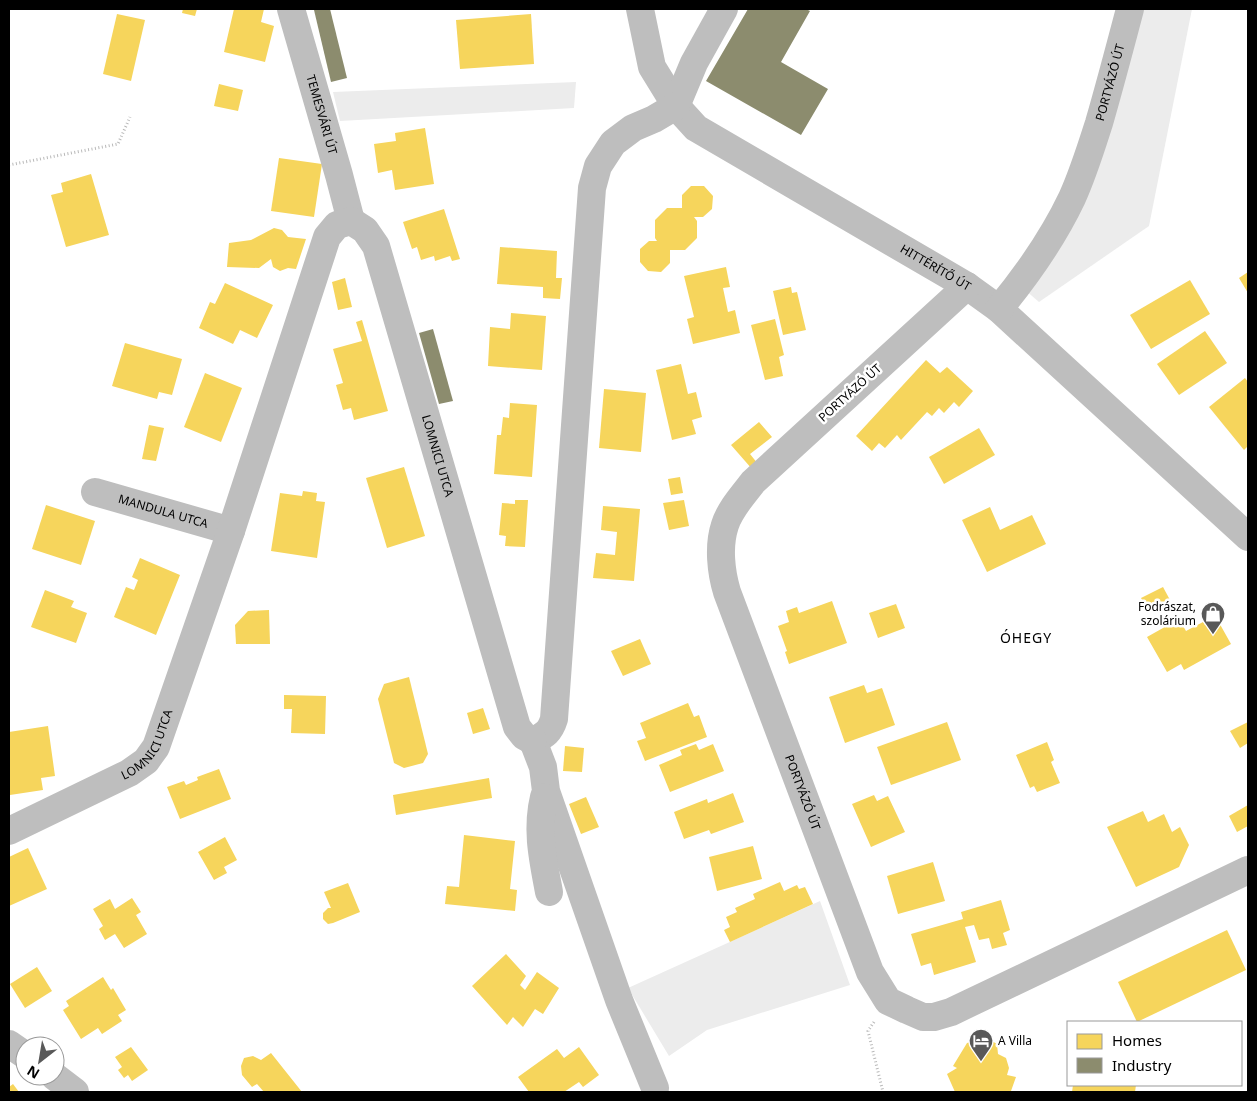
<svg xmlns="http://www.w3.org/2000/svg" width="1257" height="1101" viewBox="0 0 1257 1101" font-family="'Noto Sans',sans-serif">
  <rect width="100%" height="100%" fill="#fff"/>
  <!-- green -->
  <g fill="#ececec">
    <path d="M1138,9H1192L1149,226L1039,302L1024,289Z"/>
    <path d="M576,82L574,108L340,121L333,92Z"/>
    <path d="M820,901L850,985L707,1030L669,1056L628,988Z"/>
  </g>
  <!-- homes -->
  <g fill="#f6d55c">
    <path d="M183,9H197L195,16L182,13Z"/>
    <path d="M234,9H264L261,22L274,26L265,62L224,52Z"/>
    <path d="M117,14L145,20L131,81L103,74Z"/>
    <path d="M531,14L534,64L460,69L456,20Z"/>
    <path d="M219,84L243,90L238,111L214,106Z"/>
    <path d="M425,128L434,184L395,190L392,170L378,173L374,144L396,141L395,133Z"/>
    <path d="M279,158L322,164L314,217L271,211Z"/>
    <path d="M91,174L109,235L66,247L51,195L63,192L61,183Z"/>
    <path d="M691,186H704L713,196L712,209L703,217H694L697,221V238L685,250H670V263L661,272L648,271L640,262V249L649,241H657L655,238V220L667,208H682V195Z"/>
    <path d="M444,209L460,259L452,261L450,256L435,261L434,256L421,260L417,247L412,249L403,222Z"/>
    <path d="M274,228L282,230L288,237L306,239L296,269L288,268L280,271L273,267L271,259L259,268L227,267L229,243L251,240Z"/>
    <path d="M500,247L557,251L556,278H562L560,299L543,298V287L497,284Z"/>
    <path d="M726,267L730,287L723,288L728,312L735,310L740,333L693,344L687,319L694,317L684,276Z"/>
    <path d="M1248,272V293L1239,278Z"/>
    <path d="M345,278L352,307L338,310L332,282Z"/>
    <path d="M1190,280L1210,314L1151,349L1130,315Z"/>
    <path d="M225,283L273,305L257,338L240,330L233,344L199,328L210,302L215,304Z"/>
    <path d="M791,287L792,293L797,292L806,330L783,335L773,291Z"/>
    <path d="M511,313L546,316L542,370L488,366L490,327L510,329Z"/>
    <path d="M775,319L784,355L779,357L783,376L765,380L751,325Z"/>
    <path d="M362,320L388,411L354,420L351,408L343,410L336,385L343,383L333,349L362,341L356,322Z"/>
    <path d="M1205,331L1227,363L1179,395L1157,364Z"/>
    <path d="M125,343L182,359L172,395L159,392L157,399L112,386Z"/>
    <path d="M926,360L940,373L947,367L973,391L959,407L954,402L944,413L939,408L932,416L927,412L901,440L897,435L885,448L879,443L872,451L856,436Z"/>
    <path d="M681,364L688,394L696,392L702,417L692,420L696,434L672,440L656,370Z"/>
    <path d="M205,373L242,388L221,442L184,427Z"/>
    <path d="M1245,378L1248,382V446L1244,450L1209,407Z"/>
    <path d="M604,389L646,393L641,452L599,448Z"/>
    <path d="M510,403L537,405L532,477L494,474L497,435H501L503,417L509,418Z"/>
    <path d="M759,422L772,437L750,454L758,464L752,469L731,445Z"/>
    <path d="M149,425L164,428L156,461L142,459Z"/>
    <path d="M979,428L995,455L944,484L929,457Z"/>
    <path d="M404,467L425,536L387,548L366,478Z"/>
    <path d="M680,477L683,493L671,495L668,479Z"/>
    <path d="M303,491L317,493L316,501L325,502L317,558L271,551L280,493L302,496Z"/>
    <path d="M515,500H528L525,547L505,546L506,536L499,535L502,503L515,504Z"/>
    <path d="M684,500L689,526L669,530L663,503Z"/>
    <path d="M46,505L95,521L81,565L32,549Z"/>
    <path d="M603,506L640,509L634,581L593,578L596,553L615,555L617,532L601,530Z"/>
    <path d="M990,507L1000,530L1032,515L1046,544L987,572L962,520Z"/>
    <path d="M140,558L180,575L156,635L114,617L126,587L134,590L138,580L132,577Z"/>
    <path d="M1163,587L1170,600L1148,611L1141,598Z"/>
    <path d="M45,590L74,601L71,607L87,613L76,643L31,627Z"/>
    <path d="M832,601L847,643L789,664L785,652L787,651L778,626L789,622L786,611L797,607L799,613Z"/>
    <path d="M896,604L905,628L878,638L869,613Z"/>
    <path d="M269,610L270,644H236L235,625L248,611Z"/>
    <path d="M1179,619L1186,631L1203,622L1205,625L1217,619L1231,644L1184,670L1181,664L1167,672L1147,637Z"/>
    <path d="M640,639L651,664L623,676L611,651Z"/>
    <path d="M409,677L428,754L423,763L404,768L394,763L378,699L384,684Z"/>
    <path d="M864,685L867,693L882,688L895,725L845,743L829,697Z"/>
    <path d="M284,695L326,696L325,734L291,733L292,709H284Z"/>
    <path d="M688,703L694,717L699,715L707,737L645,761L637,741L646,738L640,723Z"/>
    <path d="M483,708L490,729L473,734L467,713Z"/>
    <path d="M947,722L961,760L891,785L877,747Z"/>
    <path d="M1248,722V743L1240,748L1230,731Z"/>
    <path d="M48,726L55,776L41,778L43,790L10,795L9,732Z"/>
    <path d="M1047,742L1054,760L1051,762L1060,783L1037,792L1034,786L1030,788L1016,755Z"/>
    <path d="M696,744L699,750L713,744L724,771L670,792L659,765L682,755L680,750Z"/>
    <path d="M565,746L584,748L582,772L563,771Z"/>
    <path d="M219,769L231,799L180,819L167,787L184,781L186,785L198,780L197,777Z"/>
    <path d="M489,778L492,798L396,815L393,795Z"/>
    <path d="M733,793L744,822L711,834L709,830L684,839L674,812L707,799L708,803Z"/>
    <path d="M874,795L877,801L888,796L905,832L871,847L852,804Z"/>
    <path d="M586,797L599,827L581,834L569,804Z"/>
    <path d="M1248,805V826L1237,832L1229,816Z"/>
    <path d="M1143,811L1148,822L1164,814L1172,832L1180,827L1189,845L1179,867L1136,887L1107,827Z"/>
    <path d="M464,835L515,841L510,889L517,890L515,911L445,904L447,886L459,887Z"/>
    <path d="M225,837L237,860L224,867L227,873L214,880L198,852Z"/>
    <path d="M753,846L762,879L717,891L709,857Z"/>
    <path d="M28,848L47,889L9,906V857Z"/>
    <path d="M933,862L945,901L898,914L887,876Z"/>
    <path d="M780,882L784,891L797,885L799,889L805,887L813,904L730,942L724,930L730,927L726,917L737,912L735,908L755,899L753,894Z"/>
    <path d="M348,883L360,912L333,923L328,924L323,919V913L328,908H331L324,892Z"/>
    <path d="M132,898L141,912L136,915L147,934L124,948L115,934L105,940L99,929L103,926L93,909L110,899L115,909Z"/>
    <path d="M1001,900L1010,930L1003,933L1007,945L992,949L989,938L979,940L974,925L965,927L976,962L934,975L931,963L921,966L911,934L963,919L961,912Z"/>
    <path d="M1227,930L1246,970L1137,1022L1118,982Z"/>
    <path d="M506,954L526,976L520,985L525,990L537,972L559,988L543,1014L535,1009L523,1027L513,1017L507,1025L472,986Z"/>
    <path d="M37,967L52,991L25,1008L10,984Z"/>
    <path d="M103,977L111,990L113,988L126,1010L118,1015L122,1021L102,1034L98,1028L81,1039L63,1010L69,1006L66,1001Z"/>
    <path d="M985,1037L997,1044L998,1054L1006,1058L1009,1068L1007,1075L1016,1077L1011,1091L1010,1092H955L947,1074L957,1068L953,1066L967,1043Z"/>
    <path d="M131,1047L148,1070L132,1081L128,1075L124,1078L118,1070L122,1067L115,1057Z"/>
    <path d="M579,1047L599,1075L583,1087L579,1082L564,1092H529L518,1077L557,1049L564,1058Z"/>
    <path d="M271,1053L302,1092H264L257,1084L252,1087L242,1075L241,1066L244,1058L253,1056L261,1060Z"/>
    <path d="M13,1084L19,1092H9V1087Z"/>
    <path d="M1073,1085H1136L1135,1092H1072Z"/>
  </g>
  <!-- industry -->
  <g fill="#8c8c6e">
    <path d="M321,9H330L347,78L331,82L314,10Z"/>
    <path d="M748,9H806L810,11L781,62L828,89L801,135L706,81Z"/>
    <path d="M433,329L453,401L439,404L419,333Z"/>
  </g>
  <g fill="none" stroke-linecap="round" stroke-linejoin="round">
    <!-- path -->
    <g stroke="#b9b9b9" stroke-width="3" stroke-dasharray="1 2.5" stroke-linecap="butt">
      <path d="M9,165L118,144L130,117"/>
      <path d="M874,1022L868,1031L883,1092"/>
    </g>
    <!-- minor -->
    <g stroke="#bebebe" stroke-width="28">
      <path id="s1" d="M291,9L339,175L351,221"/>
      <path id="s2" d="M640,9L652,67L676,106L696,128L967,286L999,309L1248,537"/>
      <path d="M676,106L694,63L724,9"/>
      <path id="s3" d="M967,286L753,482C743,495 730,509 725,525C718,546 721,572 727,592L870,972L888,1001L907,1010L923,1017H934L951,1012L1248,870"/>
      <path id="s4" d="M999,309C1027,275 1053,238 1072,198C1083,174 1091,148 1099,123C1110,85 1120,47 1130,9"/>
      <path id="s5" d="M95,492L231,531"/>
      <path d="M533,741C545,735 550,732 554,719L592,188L598,166L613,143L633,128L654,119L676,106"/>
      <path d="M533,741L543,767L546,791L619,1000L655,1088"/>
      <path d="M544,797C536,830 543,860 549,892"/>
      <path id="s6" d="M9,831L129,773L146,761L156,747L231,531L327,237L337,225L351,221L365,230L376,246L517,727L524,736L533,741"/>
      <path d="M9,1044L25,1055"/>
      <path d="M54,1076L75,1092"/>
    </g>
  </g>
  <!-- icons -->
  <defs>
    <symbol id="shop-pin" viewBox="-11 -11 22 30"><path d="M0 17L-7.5 6A9.5 9.5 0 1 1 7.5 6Z" fill="#595959" stroke="#fff"/><path d="M-5-2.5h2.3a2.7 3.5 0 0 1 5.4 0H5L5.5 6h-11ZM-1.5-2.5h3a1.5 2.3 0 0 0-3 0Z" fill="#fff"/></symbol>
    <symbol id="hotel-pin" viewBox="-11 -11 22 30"><path d="M0 17L-7.5 6A9.5 9.5 0 1 1 7.5 6Z" fill="#595959" stroke="#fff"/><path d="M-6-4.5h1.5V1H6V5H4.5V3h-9V5H-6ZM-4 0a1.8 1.8 0 1 1 3.6 0ZM.5 0V-2.5h3Q6-2.5 6 0Z" fill="#fff"/></symbol>
  </defs>
  <g fill-rule="evenodd">
    <use href="#shop-pin" x="1199" y="600" width="28" height="38"/>
    <use href="#hotel-pin" x="967" y="1027" width="28" height="38"/>
  </g>
  <g text-anchor="middle" stroke-width="5" stroke-linejoin="round" paint-order="stroke">
    <!-- street labels -->
    <g font-size="12" fill="#000" stroke="#fff">
      <text dy="4" stroke="none"><textPath href="#s4" startOffset="255">PORTYÁZÓ ÚT</textPath></text>
      <text dy="4" stroke="none"><textPath href="#s1" startOffset="110">TEMESVÁRI ÚT</textPath></text>
      <text dy="4" stroke="none"><textPath href="#s2" startOffset="412">HITTÉRÍTŐ ÚT</textPath></text>
      <text transform="translate(850 393) rotate(-42)" y="4">PORTYÁZÓ ÚT</text>
      <text dy="4" stroke="none"><textPath href="#s6" startOffset="994">LOMNICI UTCA</textPath></text>
      <text dy="4" stroke="none"><textPath href="#s5" startOffset="71">MANDULA UTCA</textPath></text>
      <text dy="4" stroke="none"><textPath href="#s6" startOffset="168">LOMNICI UTCA</textPath></text>
      <text dy="4" stroke="none"><textPath href="#s3" startOffset="624">PORTYÁZÓ ÚT</textPath></text>
    </g>
    <!-- poi labels -->
    <g font-size="12" fill="#000" stroke="#fff" text-anchor="end">
      <text x="1196" y="611">Fodrászat,<tspan x="1196" dy="14">szolárium</tspan></text>
      <text x="998" y="1045" text-anchor="start">A Villa</text>
    </g>
    <!-- neighbourhood labels -->
    <g font-size="14" letter-spacing="1" fill="#000" stroke="#fff">
      <text x="1026" y="643">ÓHEGY</text>
    </g>
  </g>
  <!-- border -->
  <rect width="1257" height="1101" fill="none" stroke="#000000" stroke-width="20"/>
  <!-- legend -->
  <rect x="1067" y="1021" width="175" height="65" fill="#ffffff" stroke="#999999"/>
  <rect x="1077" y="1034" width="25" height="15" fill="#f6d55c" stroke="#999999"/>
  <text x="1112" y="1046" font-size="15" fill="#000000">Homes</text>
  <rect x="1077" y="1058" width="25" height="15" fill="#8c8c6e" stroke="#999999"/>
  <text x="1112" y="1071" font-size="15" fill="#000000">Industry</text>
  <!-- north arrow -->
  <g transform="translate(40 1061) rotate(211)"><circle r="24" fill="#ffffff" stroke="#999999"/>
  <path d="M0-4L9 19L0 12L-9 19Z" fill="#595959"/>
  <text y="-8" font-size="14" font-weight="bold" text-anchor="middle" fill="#000000">N</text>
  </g>
</svg>
